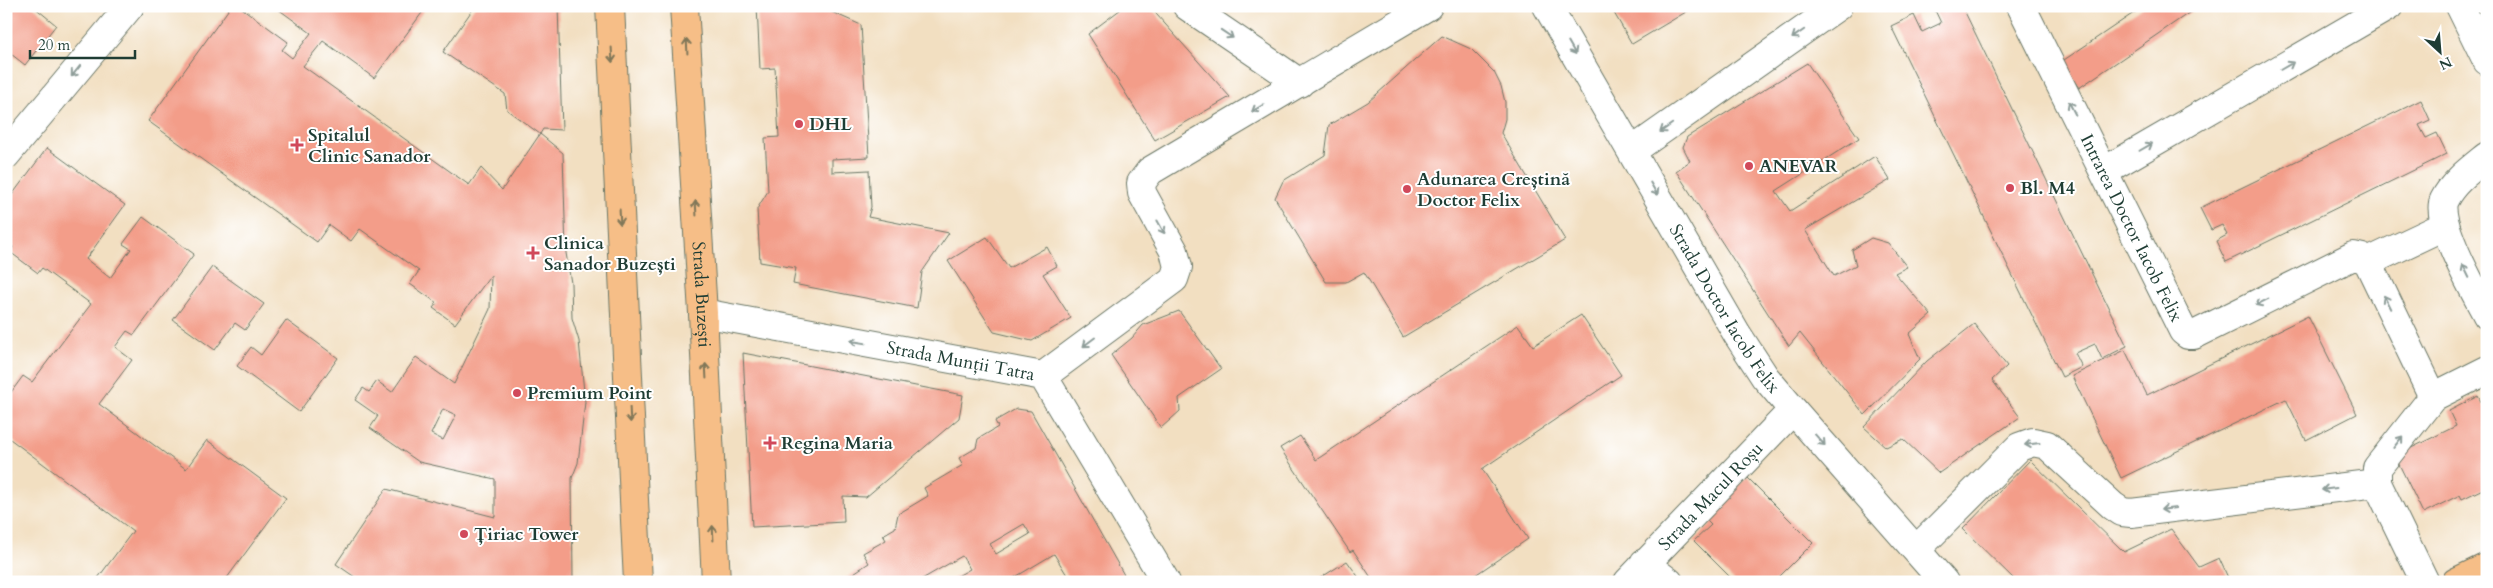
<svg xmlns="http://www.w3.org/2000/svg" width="2493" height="588" viewBox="0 0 2493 588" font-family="Cardo,serif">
  <rect width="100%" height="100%" fill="#fff"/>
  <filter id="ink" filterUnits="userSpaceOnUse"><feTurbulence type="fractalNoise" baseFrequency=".02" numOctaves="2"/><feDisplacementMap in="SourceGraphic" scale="10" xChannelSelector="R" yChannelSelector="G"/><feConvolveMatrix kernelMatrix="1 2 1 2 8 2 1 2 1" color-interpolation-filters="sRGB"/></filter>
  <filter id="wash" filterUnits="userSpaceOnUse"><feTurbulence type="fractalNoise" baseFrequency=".0096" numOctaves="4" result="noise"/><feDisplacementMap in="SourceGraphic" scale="20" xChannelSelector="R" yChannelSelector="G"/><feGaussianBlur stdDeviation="1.12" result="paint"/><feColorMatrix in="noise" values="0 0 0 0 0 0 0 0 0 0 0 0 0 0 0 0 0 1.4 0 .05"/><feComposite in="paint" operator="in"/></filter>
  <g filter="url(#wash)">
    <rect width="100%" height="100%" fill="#f2dfc1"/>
    <g id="blocks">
      <!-- building -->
      <g fill="#f39d89" fill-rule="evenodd">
        <path d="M6,6H33L56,25L25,65L6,50Z"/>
        <path d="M231,6H239L288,42L282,50L292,58L311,33L274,6H427L374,78L323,41L303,66L469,185L481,168L502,190L540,134L507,110L505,94L443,52L475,6H558L562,130L543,129L540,134L563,153L566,253L571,283L572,318L579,341L585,402L578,463L572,478L573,582H362L336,564L386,489L495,517V479L419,462L370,428L378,416L355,400L363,388L369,392L377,381L392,392L416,357L454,384L490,309L491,275L455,324L433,308L437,303L410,284L419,271L360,229L351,241L329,225L317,242L148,121ZM443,409L456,415L443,440L431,434Z"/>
        <path d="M757,6H818L861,25L869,157L832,159V172L869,170L871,207L868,217L949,233L922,272L917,308L793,284L796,268L760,262L757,209L768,191L765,138L779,137L775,68L760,69Z"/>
        <path d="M1125,6H1149L1230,97L1155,140L1088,34Z"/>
        <path d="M1610,6H1696L1632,44Z"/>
        <path d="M1933,6H1962L2127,346L2102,359L2095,344L2075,353L2082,367L2062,377L1891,26L1914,15L1922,32L1941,23Z"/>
        <path d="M2144,6H2199L2079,88L2061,62Z"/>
        <path d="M1442,36L1471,49L1494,72L1501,86L1505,102V119L1501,133L1565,240L1403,337L1364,272L1346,282H1326L1275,198L1283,181L1325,155L1329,125L1368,102Z"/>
        <path d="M1807,63L1859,138L1776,191L1790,211L1875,156L1890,180L1805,230L1834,276L1856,265L1852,250L1871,238L1888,243L1907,267L1895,273L1931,315L1909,334L1920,359L1865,415L1800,333L1789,346L1676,171L1690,161L1683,147L1687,137Z"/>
        <path d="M2421,100L2430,120L2419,125L2426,138L2437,133L2447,154L2226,262L2216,241L2227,235L2222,225L2211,230L2200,208Z"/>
        <path d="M47,148L125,205L86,259L110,278L131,249L123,244L143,217L194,254L134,335L127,331L115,347L132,360L99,404L186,469L207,440L286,498L224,582H95L133,531L6,436V399L23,376L32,382L91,304L42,268L38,273L10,252L13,247L6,241V203Z"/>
        <path d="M987,237L1009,268L1047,247L1057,266L1043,274L1071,318L1032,341L994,332L948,261Z"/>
        <path d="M212,267L264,304L245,330L235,323L215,350L173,320Z"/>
        <path d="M1179,311L1221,369L1179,398L1180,411L1161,428L1111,355L1132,338L1143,325Z"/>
        <path d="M1581,315L1621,375L1482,469L1528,539L1465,582H1374L1353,550L1350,552L1280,448L1300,436L1316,460L1518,325L1533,346Z"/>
        <path d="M2308,316L2357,414L2306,440L2286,399L2121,478L2072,376L2125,350L2147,395Z"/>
        <path d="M286,320L338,358L299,412L237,366L251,347L261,355Z"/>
        <path d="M1974,324L2007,366L1992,380L2020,417L1939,473L1903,439L1886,447L1864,427L1927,361Z"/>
        <path d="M743,353L963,395L959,418L866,497L843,496L844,522L752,527Z"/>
        <path d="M2478,396L2487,413V487L2462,499L2460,495L2423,513L2395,456L2456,426L2449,411Z"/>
        <path d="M1016,409L1031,411L1128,582H1067L1070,580L1054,554L1007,582H947L970,569L962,556L917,582H840L869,563L863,553L886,540L883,535L895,528L898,514L928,496L924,488L963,465L959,458L976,448L978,439L998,427L995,421ZM1024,524L1030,534L996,554L990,544Z"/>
        <path d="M2030,460L2124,552L2171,529L2199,567L2219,558L2230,582H2017L1963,529Z"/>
        <path d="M1747,477L1813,543L1774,582H1735L1694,541L1711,525L1705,519Z"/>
        <path d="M1347,561L1362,582H1314Z"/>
      </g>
    </g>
  </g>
  <g filter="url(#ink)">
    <use href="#blocks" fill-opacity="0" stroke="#697665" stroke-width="1"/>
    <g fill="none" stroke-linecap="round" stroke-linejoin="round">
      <defs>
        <g id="minor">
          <path d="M1187,6L1300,83"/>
          <path id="s1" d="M1547,6L1737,334L1765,377L1793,410L1944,582"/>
          <path id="s2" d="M2021,6L2183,331L2188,335H2194L2353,256L2362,258L2368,262L2433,397L2381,463L2377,468V483L2425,582"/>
          <path d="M2460,6L2487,61"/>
          <path d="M1632,151L1838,6"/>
          <path d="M6,155L130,6"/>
          <path d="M2487,156C2471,169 2453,182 2444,200C2434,220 2476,294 2487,315"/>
          <path d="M2104,171L2389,6"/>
          <path d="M2368,262L2444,226"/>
          <path id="s3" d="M703,313L1043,376L1166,582"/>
          <path d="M1043,376L1174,279L1178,267L1174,251L1142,193L1141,183L1150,171L1428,6"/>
          <path d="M2433,397L2487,370"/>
          <path d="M1917,549L2019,447L2033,442L2047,445L2113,506L2122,512L2131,513L2377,483"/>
          <path d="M1644,563L1669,582"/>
          <path id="s4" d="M1628,582L1793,410"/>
        </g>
        <g id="major">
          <path d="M610,6L638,582"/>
          <path id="s5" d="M684,6L703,313L716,582"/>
          <path d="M2456,582L2487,567"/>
        </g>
      </defs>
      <!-- minor casing -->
      <use href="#minor" stroke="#697665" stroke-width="30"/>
      <!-- major casing -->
      <use href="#major" stroke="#697665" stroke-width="30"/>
      <!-- minor -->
      <use href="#minor" stroke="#fff" stroke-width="28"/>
      <!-- major -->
      <use href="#major" stroke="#f6be87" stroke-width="28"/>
    </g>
    <!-- one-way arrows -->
    <defs><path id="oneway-shaft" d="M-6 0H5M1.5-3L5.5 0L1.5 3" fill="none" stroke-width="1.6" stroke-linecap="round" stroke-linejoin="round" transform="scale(1.25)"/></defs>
    <g stroke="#8f9e9a">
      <use href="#oneway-shaft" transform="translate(1227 34) rotate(34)"/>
      <use href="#oneway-shaft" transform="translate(1798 34) rotate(145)"/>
      <use href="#oneway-shaft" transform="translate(1572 48) rotate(60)"/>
      <use href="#oneway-shaft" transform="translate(2287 66) rotate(-30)"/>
      <use href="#oneway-shaft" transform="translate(76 71) rotate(129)"/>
      <use href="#oneway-shaft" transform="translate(1258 108) rotate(149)"/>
      <use href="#oneway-shaft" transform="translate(2072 108) rotate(-117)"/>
      <use href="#oneway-shaft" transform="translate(1666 128) rotate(145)"/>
      <use href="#oneway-shaft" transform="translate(2146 147) rotate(-30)"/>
      <use href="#oneway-shaft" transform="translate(1654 189) rotate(60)"/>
      <use href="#oneway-shaft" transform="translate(1161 227) rotate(61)"/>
      <use href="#oneway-shaft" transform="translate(2466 271) rotate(-116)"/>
      <use href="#oneway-shaft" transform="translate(2262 302) rotate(153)"/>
      <use href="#oneway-shaft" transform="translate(2387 302) rotate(-116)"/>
      <use href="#oneway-shaft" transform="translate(858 342) rotate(-170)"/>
      <use href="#oneway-shaft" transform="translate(1089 342) rotate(143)"/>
      <use href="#oneway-shaft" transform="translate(1820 440) rotate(48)"/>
      <use href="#oneway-shaft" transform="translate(2398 442) rotate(-52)"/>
      <use href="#oneway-shaft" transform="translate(2032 444) rotate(173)"/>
      <use href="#oneway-shaft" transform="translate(2329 489) rotate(173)"/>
      <use href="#oneway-shaft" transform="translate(2168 509) rotate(173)"/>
    </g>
    <g stroke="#807759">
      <use href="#oneway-shaft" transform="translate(687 46) rotate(-93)"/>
      <use href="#oneway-shaft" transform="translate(612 55) rotate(87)"/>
      <use href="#oneway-shaft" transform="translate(696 208) rotate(-93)"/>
      <use href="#oneway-shaft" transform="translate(620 217) rotate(87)"/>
      <use href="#oneway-shaft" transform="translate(706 371) rotate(-93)"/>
      <use href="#oneway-shaft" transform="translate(630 415) rotate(87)"/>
      <use href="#oneway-shaft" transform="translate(713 533) rotate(-93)"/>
    </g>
  </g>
  <!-- markers -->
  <g fill="#d1495b" stroke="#fff" stroke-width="2">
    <circle cx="799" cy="124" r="5"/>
    <path d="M294.5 137.5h5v5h5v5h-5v5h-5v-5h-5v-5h5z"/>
    <circle cx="1749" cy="166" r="5"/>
    <circle cx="2010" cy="188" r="5"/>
    <circle cx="1407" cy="189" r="5"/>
    <path d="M530.5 245.5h5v5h5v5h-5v5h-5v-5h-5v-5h5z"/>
    <circle cx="517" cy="393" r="5"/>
    <path d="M767.5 435.5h5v5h5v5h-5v5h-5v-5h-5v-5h5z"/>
    <circle cx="464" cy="534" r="5"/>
  </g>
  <g text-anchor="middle" stroke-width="4" stroke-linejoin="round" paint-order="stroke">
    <!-- poi labels -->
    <g font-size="18" font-weight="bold" fill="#1f3d34" stroke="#fff" text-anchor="start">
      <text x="809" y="130">DHL</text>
      <text x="308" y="141">Spitalul<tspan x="308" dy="21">Clinic Sanador</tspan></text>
      <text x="1759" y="172">ANEVAR</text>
      <text x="1417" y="185">Adunarea Creștină<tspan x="1417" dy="21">Doctor Felix</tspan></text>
      <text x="2020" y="194">Bl. M4</text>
      <text x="544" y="249">Clinica<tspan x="544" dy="21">Sanador Buzești</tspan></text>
      <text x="527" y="399">Premium Point</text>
      <text x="781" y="449">Regina Maria</text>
      <text x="474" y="540">Țiriac Tower</text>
    </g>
    <!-- street labels -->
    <g font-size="18" fill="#1f3d34" stroke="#fff">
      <text dy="6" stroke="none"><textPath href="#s2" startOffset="248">Intrarea Doctor Iacob Felix</textPath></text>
      <text dy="6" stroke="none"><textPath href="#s5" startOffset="289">Strada Buzești</textPath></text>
      <text dy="6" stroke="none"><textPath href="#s1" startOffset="351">Strada Doctor Iacob Felix</textPath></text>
      <text dy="6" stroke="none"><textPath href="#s3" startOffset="262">Strada Munții Tatra</textPath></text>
      <text dy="6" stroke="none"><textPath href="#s4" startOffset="119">Strada Macul Roșu</textPath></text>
    </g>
  </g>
  <!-- margin -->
  <rect width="2493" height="588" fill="none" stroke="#fff" stroke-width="25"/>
  <!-- north arrow -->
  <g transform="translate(2440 52) rotate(154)" stroke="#ffffff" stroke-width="4" paint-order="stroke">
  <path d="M0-4L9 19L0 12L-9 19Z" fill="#1f3d34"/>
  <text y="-8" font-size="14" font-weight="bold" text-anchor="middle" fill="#1f3d34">N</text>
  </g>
  <!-- scale -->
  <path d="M30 50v8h105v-8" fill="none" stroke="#1f3d34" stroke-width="2.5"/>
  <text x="38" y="50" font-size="15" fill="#1f3d34" stroke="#ffffff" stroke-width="4" paint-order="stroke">20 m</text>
</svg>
